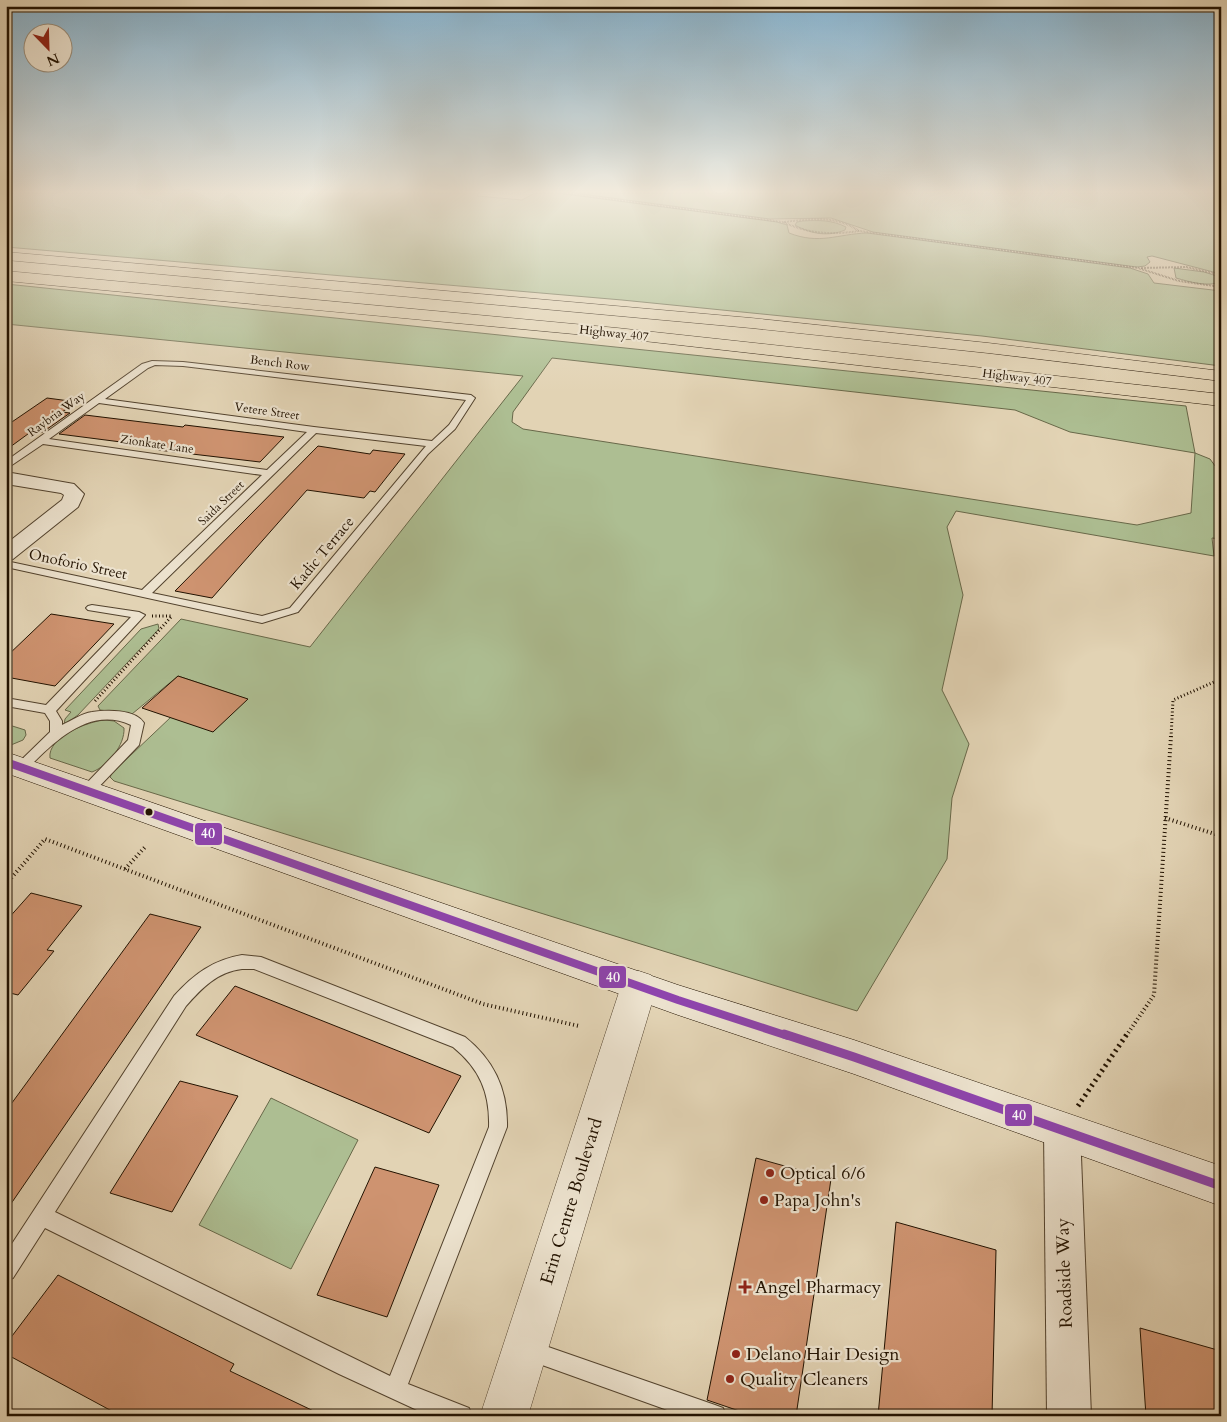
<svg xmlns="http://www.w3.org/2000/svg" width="1227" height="1422" viewBox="0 0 1227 1422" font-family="Cardo,serif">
  <rect width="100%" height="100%" fill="#e2d3b4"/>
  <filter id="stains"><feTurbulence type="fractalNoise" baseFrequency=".004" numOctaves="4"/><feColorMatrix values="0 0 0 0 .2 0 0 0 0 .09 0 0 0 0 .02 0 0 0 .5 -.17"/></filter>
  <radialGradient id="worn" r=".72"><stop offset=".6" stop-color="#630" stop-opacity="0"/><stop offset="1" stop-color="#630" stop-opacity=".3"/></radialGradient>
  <!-- green -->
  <g fill="#adbe92" stroke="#686849" fill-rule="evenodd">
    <path d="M6,193H479L477,196L522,200L535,193H557L777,222L787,225L789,233C820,245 837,234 867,233L1130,268L1148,274L1154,283L1221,291V366L982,336L622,300L6,247Z"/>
    <path d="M574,193H1221V274L1152,256L1147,257L1150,262L1145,266L1137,267L873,232L831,218L770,219Z"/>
    <path d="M803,221C819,220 832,220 846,227L845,230C828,237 811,234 795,225L797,222Z"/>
    <path d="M1174,268L1204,272L1220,277L1221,282C1207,287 1190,282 1176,278Z"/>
    <path d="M6,284L1186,406L1195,453L1210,459L1221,474V539L1212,538L1214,556L956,511L947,527L963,595L942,690L969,744L952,798L947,859L857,1011L114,781L110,777L112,773L171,717L247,699L178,676L132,714L100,710L98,706L181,619L310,647L523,376L6,324ZM552,358L1015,410L1070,432L1195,453L1191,513L1137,525L523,429L512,422L513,412Z"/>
    <path d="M158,624L159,629L78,715L64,725L65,719L71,712L65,710L141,629Z"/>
    <path d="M105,720L114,721L124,728C125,745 108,766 92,772L50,758C47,737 89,721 105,720Z"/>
    <path d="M6,724L25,730L26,735L23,740L11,745L6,743Z"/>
    <path d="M271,1098L358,1140L291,1269L199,1225Z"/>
  </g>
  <!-- building -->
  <g fill="#ce9370" stroke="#221200">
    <path d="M47,398L77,402L62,412L70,413L43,432L32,431L6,450V426Z"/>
    <path d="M85,415L183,427L185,425L284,437L260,462L158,450L160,447L59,434Z"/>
    <path d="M318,446L370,454L373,450L405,454L375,492L370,491L364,498L307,490L212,598L175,591Z"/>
    <path d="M51,614L114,624L55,686L6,677V657Z"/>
    <path d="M178,676L248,699L213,732L142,708Z"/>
    <path d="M31,893L82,906L47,950L54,951L18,995L6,992V921Z"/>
    <path d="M150,914L201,927L6,1211V1111Z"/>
    <path d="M235,986L461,1076L429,1133L196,1035Z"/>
    <path d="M180,1081L238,1096L172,1212L110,1193Z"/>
    <path d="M756,1158L831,1179L796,1416H754L707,1400Z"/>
    <path d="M375,1167L439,1185L387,1317L317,1295Z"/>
    <path d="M896,1222L996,1250L992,1416H878Z"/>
    <path d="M58,1275L234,1364L230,1371L324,1416H121L6,1354V1344Z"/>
    <path d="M1140,1328L1221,1351V1416H1146Z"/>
  </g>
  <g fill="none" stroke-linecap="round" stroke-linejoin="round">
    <defs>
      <g id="service">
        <path d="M152,361L183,362L471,395L475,398L455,429L428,454L298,612L262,623L6,567V561L142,590L262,475L43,444L6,469V461L142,364ZM155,365L183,366L466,400L449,425L432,441L314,427L105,399L148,368ZM99,403L307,432L267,470L49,439ZM316,433L426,446L290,608L262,616L152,593Z"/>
        <path d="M92,605L139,612L145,615L56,711L62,721V725C71,721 82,713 92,712C107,710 135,709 144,723L139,745L92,794H82L80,791L82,788L128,740L131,725C89,705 53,743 26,770H16L14,767L50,732V721L45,713L6,706V698L46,705L131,617L88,610L86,608L88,606Z"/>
        <path d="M242,955L261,957L465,1037C494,1060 508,1090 507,1127L408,1384L469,1408L472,1416H430L339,1374L45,1228L13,1278L6,1281V1253L174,996C194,974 213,960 242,955ZM242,969H254L453,1047C480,1069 490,1093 489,1127L390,1376L55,1212L186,1006C202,988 217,972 242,969Z"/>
        <path d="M531,1341L715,1405L723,1408L726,1416H684L531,1361L524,1358L521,1351L524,1344Z"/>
      </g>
      <g id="minor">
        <path d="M6,472L74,484L84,494L78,507L13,559L6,561V544L62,500L64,495L61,493L6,484Z"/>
        <path d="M1062,1113L1075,1118L1080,1130L1091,1416H1047L1044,1130L1049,1118Z"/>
      </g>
      <path id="tertiary" d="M639,971L651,975L657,986L528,1416H480L621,986L627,975Z"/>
      <path id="secondary" d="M6,752L678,985L854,1040L1221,1166V1206L854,1074L678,1015L6,773Z"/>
      <g id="motorway">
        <path d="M6,252L751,318L988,343L1221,371V381L988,353L751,328L6,260Z"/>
        <path d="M6,271L617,328L1221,394V406L617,338L6,281Z"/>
      </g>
    </defs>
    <!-- service casing -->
    <use href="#service" stroke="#52422d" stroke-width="2"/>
    <!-- minor casing -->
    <use href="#minor" stroke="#52422d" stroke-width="2"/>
    <!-- tertiary casing -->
    <use href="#tertiary" stroke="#52422d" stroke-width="1"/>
    <!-- secondary casing -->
    <use href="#secondary" stroke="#221200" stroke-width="1"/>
    <!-- motorway casing -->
    <use href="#motorway" stroke="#221200" stroke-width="1"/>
    <!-- path-far3 -->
    <g stroke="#221200" stroke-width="2" stroke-dasharray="0.5 1" stroke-linecap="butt">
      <path d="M499,193H521"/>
      <path d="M565,193L783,222C809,234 831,235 859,231L1138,268L1179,281L1221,287"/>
      <path d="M784,222C810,219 836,215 859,231"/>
      <path d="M1141,268L1186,267L1221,275"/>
    </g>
    <!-- path-far2 -->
    <g stroke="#221200" stroke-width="3" stroke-dasharray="1 2.5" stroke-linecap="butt">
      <path d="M152,616H171"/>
      <path d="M95,701L172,616"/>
      <path d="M1171,737L1173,700L1221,679"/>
    </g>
    <!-- path-far1 -->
    <g stroke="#221200" stroke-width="4" stroke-dasharray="1 3" stroke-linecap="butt">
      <path d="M1165,818L1221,836"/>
      <path d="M125,869L146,846"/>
      <path d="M6,884L45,839L483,1004L579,1026"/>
      <path d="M1126,1036L1154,995L1171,736"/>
    </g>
    <!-- path -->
    <path stroke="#221200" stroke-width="5" stroke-dasharray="2 4" stroke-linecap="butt" d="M1078,1106L1127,1034"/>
    <!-- service -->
    <use href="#service" fill="#ece2ce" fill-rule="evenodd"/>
    <!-- minor -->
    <use href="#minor" fill="#ece2ce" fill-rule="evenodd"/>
    <!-- tertiary -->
    <use href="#tertiary" fill="#ece2ce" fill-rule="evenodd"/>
    <!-- secondary -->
    <use href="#secondary" fill="#ece2ce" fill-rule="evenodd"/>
    <!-- motorway -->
    <use href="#motorway" fill="#e2d3b4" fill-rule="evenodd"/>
    <defs>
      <path id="bus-1-far1" d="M6,762L678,1000L788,1036"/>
      <path id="bus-1" d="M784,1034L854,1057L1221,1186"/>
    </defs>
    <!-- bus-1-far1 casing -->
    <use href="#bus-1-far1" stroke="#ece2ce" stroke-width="11"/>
    <!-- bus-1 casing -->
    <use href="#bus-1" stroke="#ece2ce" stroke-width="13"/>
    <!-- bus-1-far1 -->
    <use href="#bus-1-far1" stroke="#8e44ad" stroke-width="8"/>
    <!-- bus-1 -->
    <use href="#bus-1" stroke="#8e44ad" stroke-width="9"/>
  </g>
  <!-- sky -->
  <linearGradient id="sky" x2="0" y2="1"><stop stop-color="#87b5d2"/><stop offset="0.49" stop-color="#f2ebdd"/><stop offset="1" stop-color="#f2ebdd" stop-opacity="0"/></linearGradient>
  <rect width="1227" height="392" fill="url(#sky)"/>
  <!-- markers -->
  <circle fill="#221200" stroke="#ece2ce" stroke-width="2" cx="149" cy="812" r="4.5"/>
  <g fill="#8f2418" stroke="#ece2ce" stroke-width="2">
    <circle cx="770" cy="1173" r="5"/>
    <circle cx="764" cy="1200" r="5"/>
    <path d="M742.5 1279.5h5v5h5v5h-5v5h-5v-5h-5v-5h5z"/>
    <circle cx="736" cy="1354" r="5"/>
    <circle cx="730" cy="1379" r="5"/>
  </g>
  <g text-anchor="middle" stroke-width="4.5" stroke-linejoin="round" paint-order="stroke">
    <!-- far-street labels -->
    <g font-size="12" fill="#221200" stroke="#ece2ce">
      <text transform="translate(614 333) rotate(6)" y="4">Highway 407</text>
      <text transform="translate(280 363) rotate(7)" y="4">Bench Row</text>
      <text transform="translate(1017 377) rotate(7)" y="4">Highway 407</text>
      <text transform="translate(267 411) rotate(8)" y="4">Vetere Street</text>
      <text transform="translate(56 414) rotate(-36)" y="4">Raybria Way</text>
      <text transform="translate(157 444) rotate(8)" y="4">Zionkate Lane</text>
      <text transform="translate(221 503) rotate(-44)" y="4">Saida Street</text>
    </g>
    <!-- street labels -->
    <g font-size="15" fill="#221200" stroke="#ece2ce">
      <text transform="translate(322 553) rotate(-50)" y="5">Kadic Terrace</text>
      <text transform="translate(78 564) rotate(12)" y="5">Onoforio Street</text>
    </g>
    <!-- near-poi labels -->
    <g font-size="18" fill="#221200" stroke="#ece2ce" text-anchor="start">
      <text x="780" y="1179">Optical 6/6</text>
      <text x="774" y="1206">Papa John's</text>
      <text x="755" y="1293">Angel Pharmacy</text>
      <text x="746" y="1360">Delano Hair Design</text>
      <text x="740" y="1385">Quality Cleaners</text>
    </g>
    <!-- near-street labels -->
    <g font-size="18" fill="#221200" stroke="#ece2ce">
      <text transform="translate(571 1201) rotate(-73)" y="6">Erin Centre Boulevard</text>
      <text transform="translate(1064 1273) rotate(-92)" y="6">Roadside Way</text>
    </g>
  </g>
  <g stroke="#ece2ce" stroke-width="2">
    <rect x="194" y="822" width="29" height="24" rx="5" fill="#8e44ad"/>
    <rect x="598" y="965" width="29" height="24" rx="5" fill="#8e44ad"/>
    <rect x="1004" y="1103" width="29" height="24" rx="5" fill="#8e44ad"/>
  </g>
  <g font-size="14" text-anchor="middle" font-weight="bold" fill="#fff">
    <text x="208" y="838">40</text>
    <text x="613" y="982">40</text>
    <text x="1019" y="1120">40</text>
  </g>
  <!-- margin -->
  <rect width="1227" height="1422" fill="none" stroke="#e2d3b4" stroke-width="25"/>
  <rect x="8" y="8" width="1212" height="1407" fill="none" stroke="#221200" stroke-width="2.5"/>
  <rect x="12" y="12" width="1202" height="1397" fill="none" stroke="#221200"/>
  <!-- north arrow -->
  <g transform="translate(48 48) rotate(157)"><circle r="24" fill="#ece2ce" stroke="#9b8f7c"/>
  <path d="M0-4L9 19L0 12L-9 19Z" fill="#8f2418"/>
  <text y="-8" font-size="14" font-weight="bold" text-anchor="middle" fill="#221200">N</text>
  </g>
  <rect width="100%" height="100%" filter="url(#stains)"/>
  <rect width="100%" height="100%" fill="url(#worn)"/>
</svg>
